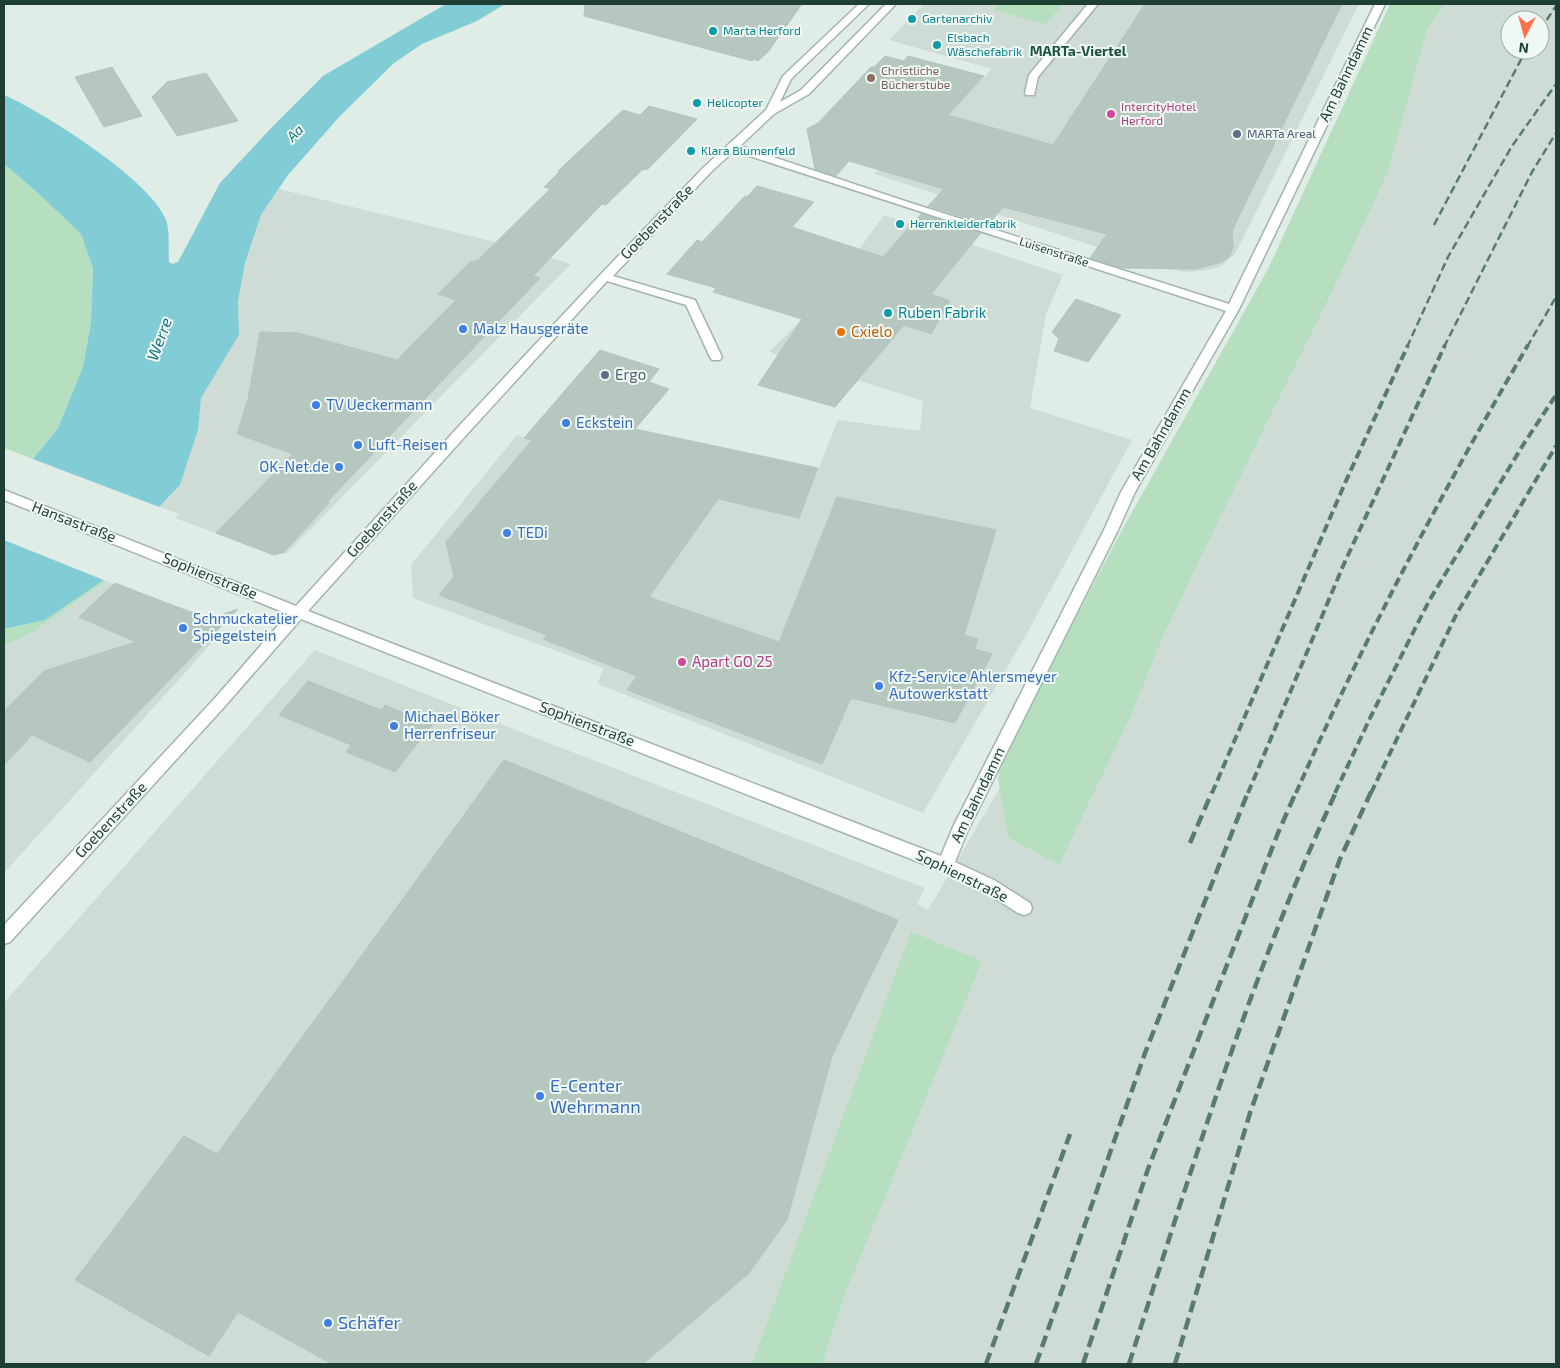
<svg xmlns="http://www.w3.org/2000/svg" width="1560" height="1368" viewBox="0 0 1560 1368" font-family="'Exo 2',sans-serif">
  <rect width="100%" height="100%" fill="#e0ece6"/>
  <!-- built -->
  <g fill="#cedcd5" fill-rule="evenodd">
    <path d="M924,4H1359L1235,254L1220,267L1203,271L1185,272L1168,269L1097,247L875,174L930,105L951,111L992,69L889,40Z"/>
    <path d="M1401,4H1556V1364H4V1003L315,650L559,747L925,888L917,904L928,910L1014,764L1260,311ZM1510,20H1540V50H1510Z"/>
    <path d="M279,189L520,248L571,264L287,553L274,555L175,518L179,514L159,507L180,485L198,430L201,398L239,335L238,301L245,263L261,215Z"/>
    <path d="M884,215L1063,275L1046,314L1030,408L1132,440L1031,626L923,813L598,684L603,668L413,598L411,565L517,435L692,494L799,517L838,420L920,431L923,401L769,352L826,295Z"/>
    <path d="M106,581L217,620L218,636L4,873V646L31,633Z"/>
  </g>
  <!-- green -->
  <g fill="#b6dfc0">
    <path d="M1000,4H1063L1046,24L994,10Z"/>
    <path d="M1390,4H1445L1427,29L1388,172L1334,287L1207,544L1163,636L1132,713L1059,865L1008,837L998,779L1003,755L1122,530L1268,269Z"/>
    <path d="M4,164L40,195L81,234L93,268L91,322L83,367L58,428L33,459L4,448Z"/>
    <path d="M104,580L106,581L31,633L4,646V629L45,620Z"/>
    <path d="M911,932L982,961L845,1294L822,1364H752Z"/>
  </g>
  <!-- water -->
  <path fill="#82ccd6" d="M446,4H505L477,21L422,44L394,63L340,116L288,175L261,215L245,263L238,301L239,335L201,398L198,430L180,485L159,507L104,580L45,620L4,629V490L33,459L58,428L83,367L91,322L93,268L81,234L40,195L4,164V95C43,112 151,180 166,220C170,232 168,249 169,262L172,264L178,262L220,183L272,127L323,76Z"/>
  <!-- pier -->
  <path fill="#e0ece6" d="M30,458L162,508L106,581L4,540V487Z"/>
  <!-- building -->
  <g fill="#b5c7bf" stroke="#b2c6bd">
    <path d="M585,4H802L768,52L758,61L753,59L752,61L584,16Z"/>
    <path d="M1145,4H1342L1232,231L1233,247L1230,256L1222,262L1196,269L1122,268L1090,258L1107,234L1003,207L988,225L928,206L944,189L849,161L836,176L815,169L807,129L818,123L871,67H874L885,56L904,61L908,56L984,76L948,115L1053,145Z"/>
    <path d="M112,67L142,116L104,127L75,77Z"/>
    <path d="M206,73L238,121L177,136L152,97L167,82Z"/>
    <path d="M649,106L697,119L648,169L642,170L606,205L602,204L533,276L540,278L327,502L329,503L284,552L274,555L216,533L293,454L237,434L248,399L260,332L298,333L397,360L456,300L438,294L470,262L478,260L550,189L544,187L560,171H558L623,110L640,115Z"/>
    <path d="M757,186L814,202L792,227L883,257L921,214L981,233L931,294L950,301L931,334L904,325L835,407L758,385L802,319L713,292L716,288L667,274L697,240L702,242L745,196L747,197Z"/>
    <path d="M1076,299L1121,315L1088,362L1054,351L1059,339L1052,332Z"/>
    <path d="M600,350L659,369L649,382L669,389L635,429L818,468L799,518L718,499L649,597L779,642L837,497L996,530L964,635L978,639L975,649L992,654L955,723L851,698L822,764L627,690L637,676L543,639L547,635L439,595L454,577L446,542L532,440L524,438Z"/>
    <path d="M115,583L208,619L238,609L90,762L32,735L4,765V711L44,671L136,642L79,617Z"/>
    <path d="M308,681L381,710L385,705L432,725L395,772L346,752L351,745L279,715Z"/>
    <path d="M504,760L898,920L832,1056L787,1220L749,1273L643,1364H332L238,1312L209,1356L75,1280L184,1136L217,1154Z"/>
  </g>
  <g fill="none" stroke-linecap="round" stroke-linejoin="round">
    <defs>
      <g id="minor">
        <path d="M859,4H869L791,79L780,102L801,90L886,4H896L809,94L774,114L740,146L911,203L1229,304L1375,4H1385L1239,309L1135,492L1118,530L967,832L955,862L994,880L1030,903L1032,908L1030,913L1024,915L1018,913L982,890L939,870L301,619L226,705L10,942L4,944V925L216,697L288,614L4,500V490L296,606L459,426L601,274L704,167L766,110L783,76ZM734,151L1226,311L1121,492L1104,530L953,827L941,856L308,611L469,432L607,281L686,305L710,357L712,360H720L722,357L695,300L613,276L712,171Z"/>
        <path d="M1088,4H1098L1038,77L1034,95H1026L1025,93L1029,75Z"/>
      </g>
    </defs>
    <!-- minor casing -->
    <use href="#minor" stroke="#a2b4ad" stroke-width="3"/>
    <!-- minor -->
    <use href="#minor" fill="#fff" fill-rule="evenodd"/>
    <!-- rail-far2 -->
    <g stroke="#597a70" stroke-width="2.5" stroke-dasharray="8 4" stroke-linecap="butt">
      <path d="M1540,30L1556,6"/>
      <path d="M1434,225L1526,50"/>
      <path d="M1407,347L1448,257L1512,146L1556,84"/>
      <path d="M1444,347L1532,172L1556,133"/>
      <path d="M1527,347L1556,297"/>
    </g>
    <!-- rail-far1 -->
    <g stroke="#597a70" stroke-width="4" stroke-dasharray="9 4.5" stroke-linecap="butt">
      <path d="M1212,793L1345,483L1408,345"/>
      <path d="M1248,793L1343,566L1445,345"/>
      <path d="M1296,793C1364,639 1443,490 1528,345"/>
      <path d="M1335,793L1371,716L1429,601L1523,445L1556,395"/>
      <path d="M1371,793L1457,613L1556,446"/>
    </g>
    <!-- rail -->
    <g stroke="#597a70" stroke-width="4.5" stroke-dasharray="12 6" stroke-linecap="butt">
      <path d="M1190,843L1212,792"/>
      <path d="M986,1364L1070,1134"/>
      <path d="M1036,1364L1145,1053L1248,792"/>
      <path d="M1083,1364L1148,1169L1278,833L1296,792"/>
      <path d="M1129,1364C1191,1171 1250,976 1336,792"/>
      <path d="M1175,1364L1250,1113L1340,859L1371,792"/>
    </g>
  </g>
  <!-- markers -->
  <g fill="#0f9aa8" stroke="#f0f8f4" stroke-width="2">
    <circle cx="912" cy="19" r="5"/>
    <circle cx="713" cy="31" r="5"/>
    <circle cx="937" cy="45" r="5"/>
    <circle cx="697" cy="103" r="5"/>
    <circle cx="691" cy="151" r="5"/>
    <circle cx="900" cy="224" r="5"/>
    <circle cx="888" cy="313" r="5"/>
  </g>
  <circle fill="#8d6e63" stroke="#f0f8f4" stroke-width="2" cx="871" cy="78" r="5"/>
  <g fill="#d1479c" stroke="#f0f8f4" stroke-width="2">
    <circle cx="1111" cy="114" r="5"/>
    <circle cx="682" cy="662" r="5"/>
  </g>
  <g fill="#5c6f8a" stroke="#f0f8f4" stroke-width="2">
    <circle cx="1237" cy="134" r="5"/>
    <circle cx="605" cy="375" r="5"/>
  </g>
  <g fill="#3f7fe0" stroke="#f0f8f4" stroke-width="2">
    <circle cx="463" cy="329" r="5"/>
    <circle cx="316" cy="405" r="5"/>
    <circle cx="566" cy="423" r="5"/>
    <circle cx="358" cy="445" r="5"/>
    <circle cx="339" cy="467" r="5"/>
    <circle cx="507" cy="533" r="5"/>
    <circle cx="183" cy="628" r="5"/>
    <circle cx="879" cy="686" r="5"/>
    <circle cx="394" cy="726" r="5"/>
    <circle cx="540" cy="1096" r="5"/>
    <circle cx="328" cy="1323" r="5"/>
  </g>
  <circle fill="#e8710a" stroke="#f0f8f4" stroke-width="2" cx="841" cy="332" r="5"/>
  <g text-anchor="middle" stroke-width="4" stroke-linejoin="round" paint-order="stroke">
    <!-- far-culture labels -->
    <g font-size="12" fill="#0d838f" stroke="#f0f8f4" text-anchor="start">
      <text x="922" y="23">Gartenarchiv</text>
      <text x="723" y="35">Marta Herford</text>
      <text x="947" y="42">Elsbach<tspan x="947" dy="14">Wäschefabrik</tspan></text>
      <text x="707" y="107">Helicopter</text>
      <text x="701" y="155">Klara Blumenfeld</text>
      <text x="910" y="228">Herrenkleiderfabrik</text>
    </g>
    <!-- far-education labels -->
    <g font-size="12" fill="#785e54" stroke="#f0f8f4" text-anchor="start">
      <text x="881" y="75">Christliche<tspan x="881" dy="14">Bücherstube</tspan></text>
    </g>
    <!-- far-hotel labels -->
    <g font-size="12" fill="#b23c85" stroke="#f0f8f4" text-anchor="start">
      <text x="1121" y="111">IntercityHotel<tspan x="1121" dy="14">Herford</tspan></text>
    </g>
    <!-- far-service labels -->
    <g font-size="12" fill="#4e5e75" stroke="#f0f8f4" text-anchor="start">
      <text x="1247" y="138">MARTa Areal</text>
    </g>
    <!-- far-street labels -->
    <g font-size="12" fill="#1f3e34" stroke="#f0f8f4">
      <text transform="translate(1054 252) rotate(18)" y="4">Luisenstraße</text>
    </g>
    <!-- far-neighbourhood labels -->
    <g font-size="14" font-weight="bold" fill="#195142" stroke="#f0f8f4">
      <text x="1078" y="56">MARTa-Viertel</text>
    </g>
    <!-- far-water labels -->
    <g font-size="14" font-style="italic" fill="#14717f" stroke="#f0f8f4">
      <text transform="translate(295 133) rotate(-45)" y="5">Aa</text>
    </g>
    <!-- street labels -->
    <g font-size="15" fill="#1f3e34" stroke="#f0f8f4">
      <text transform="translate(1346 74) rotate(-64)" y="5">Am Bahndamm</text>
      <text transform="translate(657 222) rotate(-46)" y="5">Goebenstraße</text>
      <text transform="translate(1161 434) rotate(-60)" y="5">Am Bahndamm</text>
      <text transform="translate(382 519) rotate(-48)" y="5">Goebenstraße</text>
      <text transform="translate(74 522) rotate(21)" y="5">Hansastraße</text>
      <text transform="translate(210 576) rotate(22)" y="5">Sophienstraße</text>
      <text transform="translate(587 724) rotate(21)" y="5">Sophienstraße</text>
      <text transform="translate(978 795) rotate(-64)" y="5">Am Bahndamm</text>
      <text transform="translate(111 820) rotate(-47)" y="5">Goebenstraße</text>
      <text transform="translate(962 876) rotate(26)" y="5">Sophienstraße</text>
    </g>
    <!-- culture labels -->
    <g font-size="15" fill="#0d838f" stroke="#f0f8f4" text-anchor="start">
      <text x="898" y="318">Ruben Fabrik</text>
    </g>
    <!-- shop labels -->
    <g font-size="15" fill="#366cbe" stroke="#f0f8f4" text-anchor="start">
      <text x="473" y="334">Malz Hausgeräte</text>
      <text x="326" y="410">TV Ueckermann</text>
      <text x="576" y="428">Eckstein</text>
      <text x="368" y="450">Luft-Reisen</text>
      <text x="329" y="472" text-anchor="end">OK-Net.de</text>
      <text x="517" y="538">TEDi</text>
      <text x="193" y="624">Schmuckatelier<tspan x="193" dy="17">Spiegelstein</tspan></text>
      <text x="889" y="682">Kfz-Service Ahlersmeyer<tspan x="889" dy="17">Autowerkstatt</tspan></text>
      <text x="404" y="722">Michael Böker<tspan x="404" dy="17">Herrenfriseur</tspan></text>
    </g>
    <!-- food labels -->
    <g font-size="15" fill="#c56008" stroke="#f0f8f4" text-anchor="start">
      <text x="851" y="337">Cxielo</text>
    </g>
    <!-- service labels -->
    <g font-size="15" fill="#4e5e75" stroke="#f0f8f4" text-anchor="start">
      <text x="615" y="380">Ergo</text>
    </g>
    <!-- hotel labels -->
    <g font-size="15" fill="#b23c85" stroke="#f0f8f4" text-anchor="start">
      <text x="692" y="667">Apart GO 25</text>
    </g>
    <!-- water labels -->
    <g font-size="16" font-style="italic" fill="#14717f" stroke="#f0f8f4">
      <text transform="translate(159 339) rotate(-70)" y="6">Werre</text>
    </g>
    <!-- near-shop labels -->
    <g font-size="18" fill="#366cbe" stroke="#f0f8f4" text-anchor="start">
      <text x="550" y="1092">E-Center<tspan x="550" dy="21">Wehrmann</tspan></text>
      <text x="338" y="1329">Schäfer</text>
    </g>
  </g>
  <!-- border -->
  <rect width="1560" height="1368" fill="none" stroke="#1f3e34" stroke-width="10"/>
  <!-- north arrow -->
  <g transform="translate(1525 35) rotate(186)"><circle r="24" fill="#f0f8f4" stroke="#9caea7"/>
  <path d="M0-4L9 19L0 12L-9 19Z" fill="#fe714c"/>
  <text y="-8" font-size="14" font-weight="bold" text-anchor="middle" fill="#1f3e34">N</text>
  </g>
</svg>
